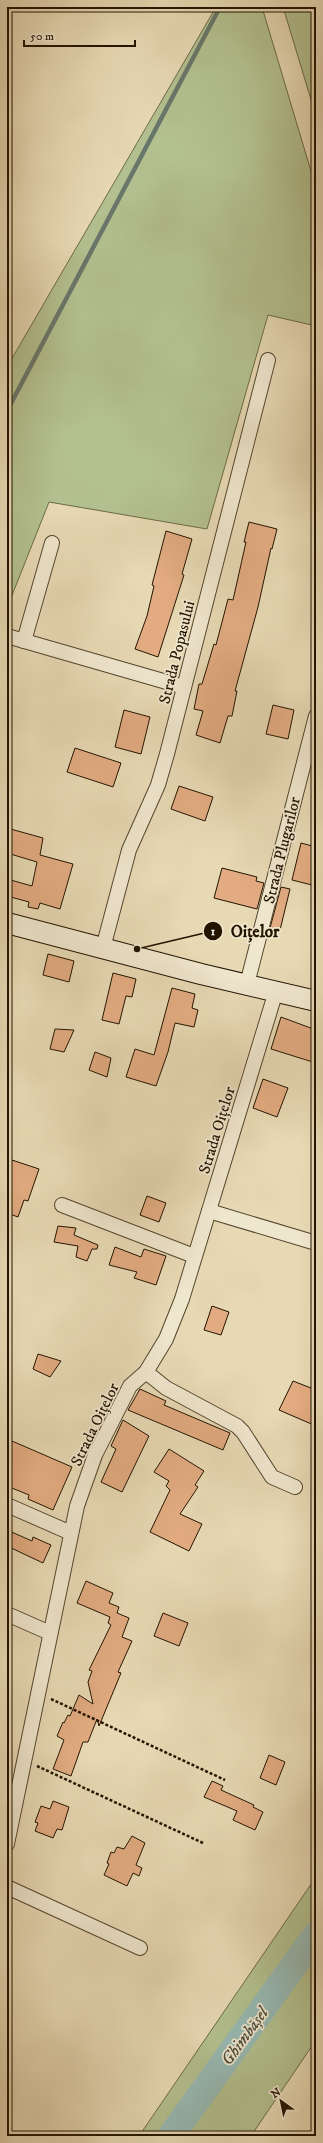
<svg xmlns="http://www.w3.org/2000/svg" width="323" height="2143" viewBox="0 0 323 2143" font-family="'IM FELL DW Pica',serif">
  <rect width="100%" height="100%" fill="#e7d9b4"/>
  <filter id="stains"><feTurbulence type="fractalNoise" baseFrequency=".005" numOctaves="4"/><feColorMatrix values="0 0 0 0 .2 0 0 0 0 .09 0 0 0 0 .02 0 0 0 .5 -.17"/></filter>
  <radialGradient id="worn" r=".72"><stop offset=".6" stop-color="#630" stop-opacity="0"/><stop offset="1" stop-color="#630" stop-opacity=".3"/></radialGradient>
  <!-- green -->
  <g fill="#b3c08f" stroke="#6b6a48">
    <path d="M216,7H262L316,188V326L268,315L207,529L49,502L7,608V367Z"/>
    <path d="M283,7H316V116Z"/>
    <path d="M316,1877V2040L251,2136H139Z"/>
  </g>
  <g fill="none" stroke-linecap="round" stroke-linejoin="round">
    <!-- stream -->
    <path stroke="#69776b" stroke-width="4.5" d="M7,411L220,7"/>
    <!-- river -->
    <path stroke="#97b9b2" stroke-width="27" d="M171,2136L316,1935"/>
  </g>
  <!-- building -->
  <g fill="#e2ab81" stroke="#231400">
    <path d="M249,522L277,529L272,549L271,548L258,607L235,691H237L232,716H228L220,743L196,735L203,711L194,709L199,684H202L214,644L216,645L228,599L233,600L246,542H244Z"/>
    <path d="M166,531L192,539L182,574L184,575L158,657L135,649L147,616L154,586L152,585Z"/>
    <path d="M273,705L294,710L288,739L266,734Z"/>
    <path d="M124,710L150,717L141,754L115,747Z"/>
    <path d="M75,748L121,763L113,787L67,772Z"/>
    <path d="M179,786L213,797L205,821L171,809Z"/>
    <path d="M7,828L43,838L40,855L73,864L60,909L40,903L38,909L28,907L29,902L7,896V879L32,886L37,862L7,853Z"/>
    <path d="M301,843L316,847V886L292,880Z"/>
    <path d="M222,868L257,877L256,881L264,883L257,909L214,898Z"/>
    <path d="M281,887L290,889L280,930L270,928Z"/>
    <path d="M48,954L74,961L69,982L43,975Z"/>
    <path d="M113,973L136,979L132,997L126,996L119,1024L102,1020Z"/>
    <path d="M172,988L195,994L192,1008L198,1010L194,1027L175,1023L168,1052L156,1086L126,1077L135,1049L154,1055Z"/>
    <path d="M281,1017L316,1030V1063L271,1049Z"/>
    <path d="M55,1029L74,1030L64,1052L50,1049Z"/>
    <path d="M95,1052L111,1058L107,1077L89,1070Z"/>
    <path d="M263,1079L288,1088L277,1117L253,1108Z"/>
    <path d="M12,1160L39,1169L28,1201L24,1200L18,1217L7,1213V1174Z"/>
    <path d="M147,1196L166,1203L159,1222L140,1215Z"/>
    <path d="M58,1226L76,1228L74,1235L98,1245L97,1249H92L87,1261L76,1257L78,1246L54,1242Z"/>
    <path d="M115,1247L141,1257L144,1249L166,1256L156,1285L134,1278L137,1272L109,1265Z"/>
    <path d="M212,1306L229,1312L221,1335L204,1330Z"/>
    <path d="M38,1354L61,1361L50,1377L33,1369Z"/>
    <path d="M293,1381L316,1390V1426L279,1410Z"/>
    <path d="M140,1389L166,1401L164,1405L230,1433L223,1450L128,1410Z"/>
    <path d="M123,1420L149,1436L122,1492L101,1482L116,1449L111,1446Z"/>
    <path d="M12,1441L72,1467L53,1510L28,1499L29,1495L7,1486V1453Z"/>
    <path d="M169,1449L204,1471L195,1485L198,1487L180,1514L202,1524L189,1551L150,1532L170,1490L166,1486L169,1481L154,1472Z"/>
    <path d="M7,1530L32,1541L33,1537L51,1545L43,1563L7,1546Z"/>
    <path d="M86,1581L113,1593L109,1603L119,1607L117,1613L129,1618L122,1637L132,1641L118,1672L121,1673L99,1726L97,1719L88,1742H83L71,1776L53,1769L64,1740L57,1736L63,1722L64,1723L68,1715L70,1716L79,1695L93,1704L88,1682L92,1671L89,1670L111,1625L108,1623L110,1617L77,1603Z"/>
    <path d="M163,1613L188,1623L179,1646L154,1636Z"/>
    <path d="M269,1755L285,1762L276,1785L260,1778Z"/>
    <path d="M212,1781L223,1786L221,1790L254,1805L253,1807L263,1812L255,1830L233,1820L237,1811L204,1797Z"/>
    <path d="M53,1801L69,1807L62,1830L57,1829L53,1838L35,1831L38,1823L35,1822L41,1806L50,1809Z"/>
    <path d="M132,1836L145,1843L136,1865L142,1868L139,1876L133,1873L127,1886L104,1875L109,1864L107,1863L111,1852L114,1853L117,1847L124,1849Z"/>
  </g>
  <g fill="none" stroke-linecap="round" stroke-linejoin="round">
    <defs>
      <g id="street">
        <path d="M7,636L184,687"/>
        <path d="M24,641L52,543"/>
        <path d="M103,948L129,850L158,785L167,754L268,360"/>
        <path d="M247,984L316,716"/>
        <path d="M62,1205L194,1256"/>
        <path d="M209,1211L316,1243"/>
        <path d="M146,1372L166,1388L237,1426L243,1432L272,1477L295,1487"/>
        <path d="M7,1505L71,1533"/>
        <path d="M7,1614L50,1633"/>
        <path d="M7,1844L77,1506L95,1455L130,1386L146,1372L166,1339L182,1299L276,991"/>
        <path d="M7,1887L140,1948"/>
      </g>
      <path id="secondary" d="M7,923L201,974L316,1001"/>
    </defs>
    <!-- street casing -->
    <use href="#street" stroke="#54452d" stroke-width="16"/>
    <!-- secondary casing -->
    <use href="#secondary" stroke="#231400" stroke-width="22"/>
    <!-- path -->
    <g stroke="#231400" stroke-width="2.5" stroke-dasharray="3 2" stroke-linecap="butt">
      <path d="M51,1699L225,1780"/>
      <path d="M37,1766L203,1843"/>
    </g>
    <!-- street -->
    <use href="#street" stroke="#efe6ce" stroke-width="14"/>
    <!-- secondary -->
    <use href="#secondary" stroke="#efe6ce" stroke-width="20"/>
  </g>
  <g text-anchor="middle" stroke-width="3.5" stroke-linejoin="round" paint-order="stroke">
    <!-- street labels -->
    <g font-size="16" fill="#231400" stroke="#efe6ce">
      <text transform="translate(176 652) rotate(-76)" y="6">Strada Popasului</text>
      <text transform="translate(281 850) rotate(-76)" y="6">Strada Plugarilor</text>
      <text transform="translate(216 1130) rotate(-73)" y="6">Strada Oițelor</text>
      <text transform="translate(94 1424) rotate(-64)" y="6">Strada Oițelor</text>
    </g>
    <!-- water labels -->
    <g font-size="17" font-style="italic" fill="#4c4e3e" stroke="#efe6ce">
      <text transform="translate(244 2036) rotate(-54)" y="6">Ghimbășel</text>
    </g>
  </g>
  <!-- callouts -->
  <path fill="none" stroke="#231400" stroke-width="1.5" d="M137 949L213 931"/>
  <g fill="#231400" stroke="#efe6ce" stroke-width="1.5">
    <circle cx="137" cy="949" r="4"/>
    <circle cx="213" cy="931" r="10"/>
  </g>
  <g font-size="12" text-anchor="middle" font-weight="bold" fill="#fff">
    <text x="213" y="935">1</text>
  </g>
  <g font-size="17" text-anchor="middle" font-weight="bold" fill="#231400" stroke="#efe6ce" stroke-width="3.5" stroke-linejoin="round" paint-order="stroke">
    <text x="255" y="937">Oițelor</text>
  </g>
  <!-- margin -->
  <rect width="323" height="2143" fill="none" stroke="#e7d9b4" stroke-width="24"/>
  <rect x="8" y="8" width="307" height="2127" fill="none" stroke="#231400" stroke-width="2"/>
  <rect x="12" y="12" width="299" height="2119" fill="none" stroke="#231400"/>
  <!-- north arrow -->
  <g transform="translate(281 2101) rotate(327)" stroke="#efe6ce" stroke-width="3" paint-order="stroke">
  <path d="M0-3L7 15L0 10L-7 15Z" fill="#231400"/>
  <text y="-6" font-size="11" font-weight="bold" text-anchor="middle" fill="#231400">N</text>
  </g>
  <!-- scale -->
  <path d="M24 40v6h111v-6" fill="none" stroke="#231400" stroke-width="2"/>
  <text x="30" y="40" font-size="12" fill="#231400" stroke="#efe6ce" stroke-width="3" paint-order="stroke">50 m</text>
  <rect width="100%" height="100%" filter="url(#stains)"/>
  <rect width="100%" height="100%" fill="url(#worn)"/>
</svg>
